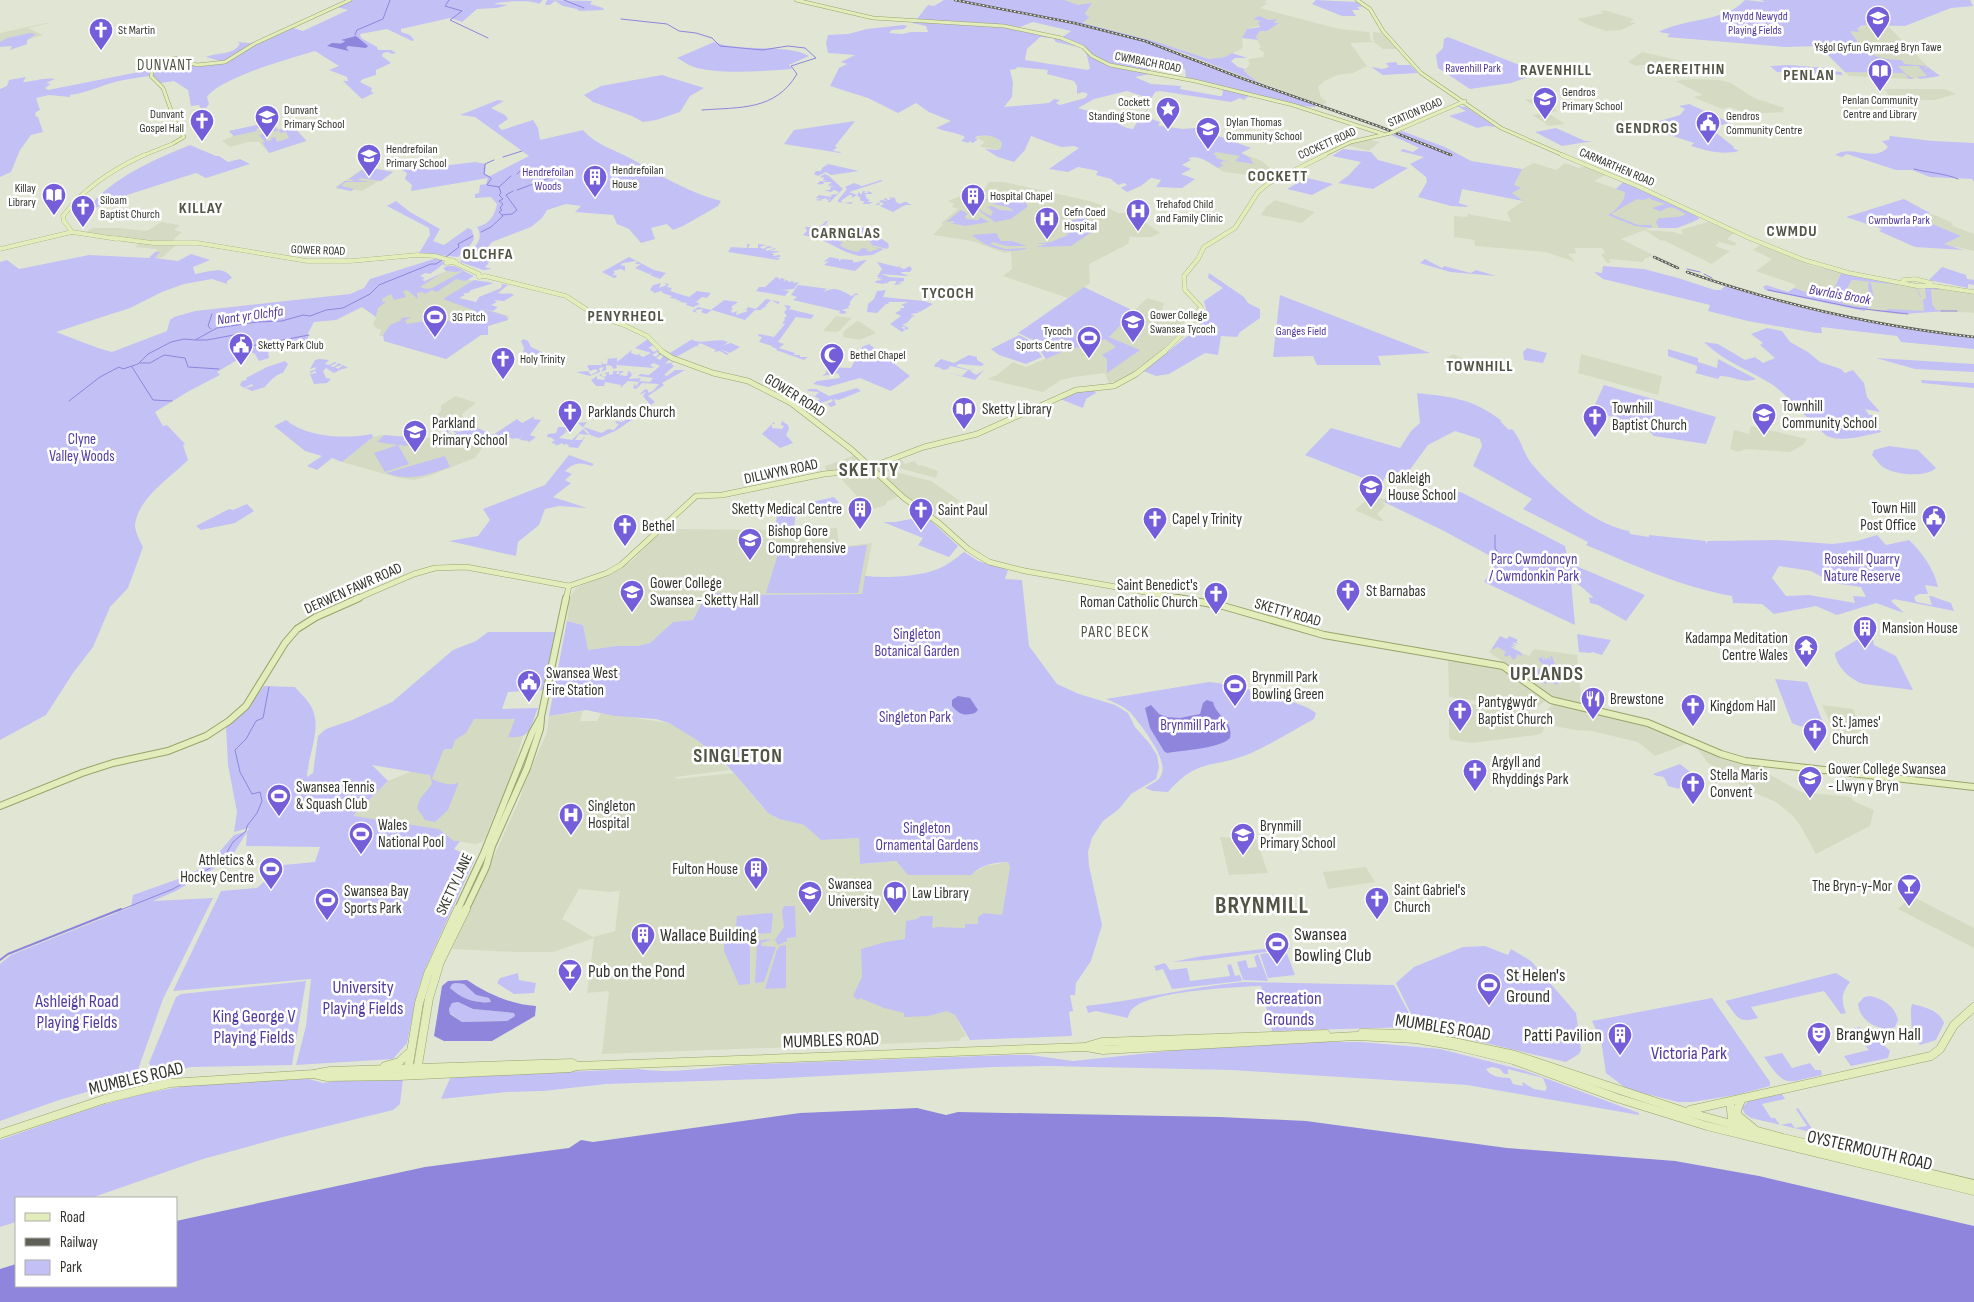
<svg xmlns="http://www.w3.org/2000/svg" width="1974" height="1302" viewBox="0 0 1974 1302" font-family="'Sofia Sans Condensed',sans-serif">
  <rect width="100%" height="100%" fill="#e1e6d4"/>
  <!-- built -->
  <g fill="#d5dbc2" fill-rule="evenodd">
    <path d="M1061,0H1267L1264,2L1268,3L1260,8L1339,29L1369,32L1371,41H1375L1373,39V32L1382,33L1397,49H1383L1374,42L1350,43L1367,66L1353,73L1338,75L1324,81L1318,87L1321,97L1327,102L1323,105L1256,81L1244,71L1250,64L1248,59L1263,57L1264,52L1261,51L1258,48H1261L1256,37L1260,31L1278,24L1274,23L1277,20L1253,19L1260,21L1258,23L1260,26L1249,28L1242,38L1243,48L1225,57L1209,59L1154,41L1084,23L1088,15L1074,6Z"/>
    <path d="M1604,10L1634,19L1630,22L1636,23L1621,30L1606,31L1586,24L1577,19L1604,13L1600,11Z"/>
    <path d="M45,23H50L28,28L43,35L27,40L0,44V33Z"/>
    <path d="M1868,25L1888,26L1931,70L1939,75L1931,77L1909,79L1849,76L1827,54L1860,47L1849,31Z"/>
    <path d="M1642,52L1696,64L1663,69L1653,64L1636,66L1628,62Z"/>
    <path d="M1694,79L1720,80L1731,83L1754,98L1785,108L1782,111L1785,112L1747,114L1730,107L1722,109L1693,97L1703,95L1675,81Z"/>
    <path d="M1885,89H1945L1956,94L1935,100H1917L1889,96Z"/>
    <path d="M1527,92L1539,98H1547L1557,111L1548,113L1565,124L1549,126L1532,115L1546,112L1525,100L1537,98Z"/>
    <path d="M266,124L269,128L277,127L279,129L293,126L307,141L269,153L259,142H248L230,147L222,141L233,136L229,131Z"/>
    <path d="M1153,124L1183,129L1196,128L1251,148L1241,153L1262,161L1270,168L1250,175L1224,172L1198,156L1175,152Z"/>
    <path d="M990,135L1002,141L1003,144L999,150L982,147L980,146L985,142L975,137Z"/>
    <path d="M1366,139L1380,142L1368,151L1346,145Z"/>
    <path d="M1534,163L1556,170L1565,163L1579,168L1584,166L1607,174L1594,181L1626,192L1623,199L1647,192L1699,218L1692,223L1677,228H1648L1646,230L1673,232L1679,234H1683L1681,231L1683,229L1708,222L1734,233L1727,239L1737,243L1734,246L1719,242L1715,246L1730,251L1712,264L1663,240L1661,241L1645,230L1621,239L1653,255L1644,259L1643,262L1609,259L1611,263H1607L1601,254L1605,253L1602,248H1574L1577,253L1568,254L1575,262L1545,252L1475,246L1474,240L1454,237V216L1467,217L1468,214L1511,222L1507,212L1523,201L1511,193L1520,188L1514,186L1520,170Z"/>
    <path d="M366,167L394,172L362,191L335,187Z"/>
    <path d="M989,182H1004L1090,201L1106,207L1118,213L1139,212L1147,224L1160,233L1151,237H1130L1128,244L1089,264L1090,283L1068,298L1003,276L1012,269L1011,252L1005,253L972,241L933,235L943,224L941,223L958,209L952,207L954,204L948,201L970,192L980,196Z"/>
    <path d="M1275,200L1315,212L1302,223L1261,215L1266,207Z"/>
    <path d="M1932,214L1951,222L1953,226L1974,234V251L1946,245L1944,244L1960,236L1918,218Z"/>
    <path d="M161,222L180,225L174,230L182,232L174,239L173,244H177L163,257L157,258L149,257L157,251L156,249L135,247L138,244L80,235L93,228H119L147,231Z"/>
    <path d="M848,230L871,232L883,241V248L870,255L849,252L823,237L843,233Z"/>
    <path d="M1760,245L1816,267L1841,273L1831,296L1812,290L1809,293L1794,288L1796,285L1756,271L1772,259L1753,250Z"/>
    <path d="M448,270L456,272L463,271L457,275L475,282L452,299L509,316L508,320L488,326V335H481L446,359L384,341V336H379L381,331L380,329H377L373,324L376,317L380,299L400,287L412,284L419,287Z"/>
    <path d="M1854,280L1902,285L1930,291L1931,288H1939L1974,293V313L1946,311L1895,314L1840,306L1847,294L1845,293L1851,281Z"/>
    <path d="M1147,298L1164,303L1162,310L1165,314L1185,319L1184,324L1180,329L1184,331L1135,372L1123,379L1110,383L1108,382L1105,373L1074,377L1061,380L1043,392L987,379L997,375L1013,362L1026,367L1071,348L1089,347L1108,337Z"/>
    <path d="M836,316L852,318L838,332L823,331Z"/>
    <path d="M857,321H859L876,333L860,340L843,337L844,335H842L845,330Z"/>
    <path d="M1453,354L1464,359L1467,364L1449,368L1442,361Z"/>
    <path d="M1581,354L1662,376L1658,395L1578,373Z"/>
    <path d="M456,396L476,403L462,414L465,420L440,428L435,416L441,411V405Z"/>
    <path d="M1751,426L1807,439L1803,445L1790,452L1746,449L1738,452L1730,449L1734,430L1749,434Z"/>
    <path d="M381,435L446,439L451,442L437,446V448L458,444L483,447L475,458L429,476L414,480L399,478L342,462L373,437Z"/>
    <path d="M856,455L865,465L863,467L826,472L825,466Z"/>
    <path d="M899,457L905,464L914,461L919,466L921,465L938,471L936,478L899,468L881,474L873,466Z"/>
    <path d="M865,471L873,472L900,496L886,502V505L869,510L839,476Z"/>
    <path d="M896,472L931,481L960,501L934,515L903,494L885,478Z"/>
    <path d="M1369,498L1385,499L1383,504L1386,505L1377,514L1384,521H1379L1355,510Z"/>
    <path d="M837,528L839,547L872,543L862,594L738,595L707,592L693,620L673,622L650,643L637,646H616L587,650L583,625L567,621L570,597L576,588L617,570L633,560L654,538L669,529L788,530L787,535L791,537L803,534L800,530Z"/>
    <path d="M1497,642L1529,656L1534,649L1577,655L1582,705L1560,701L1550,696L1489,652Z"/>
    <path d="M1448,658L1506,670L1545,698L1546,701L1534,709L1449,697Z"/>
    <path d="M1449,701L1534,713L1541,718L1544,729L1542,733L1537,735L1472,743L1451,740L1449,738Z"/>
    <path d="M1553,704L1646,724L1689,743L1655,756L1638,742L1591,731L1575,730L1549,725L1546,711Z"/>
    <path d="M1822,705L1853,709L1860,726L1864,729L1849,737L1834,731Z"/>
    <path d="M423,711L534,718L529,732L523,736L513,772L501,803L495,813L485,838L482,842L476,844L454,841L439,829L354,817L359,807L363,806L388,781L412,771Z"/>
    <path d="M583,711L580,721H597L601,713L669,723L685,731L698,740L730,770L676,777L675,779L734,773L764,809L776,818L804,825L821,840L859,838L861,864L896,861L908,875H951L974,872L986,866L1008,862L1010,867L1003,908L1004,921L957,1019L966,1036L961,1038L959,1041L602,1054L609,991L587,993L594,938L553,952H517L452,949L521,796L523,788L547,732L549,716ZM620,888L615,931L593,937L562,919L579,889L610,892L619,891Z"/>
    <path d="M1695,746L1742,763L1766,767L1767,773L1801,792L1851,797L1853,801L1874,810L1870,826L1816,854L1800,825L1792,815L1776,802L1748,790L1708,763Z"/>
    <path d="M1220,837L1256,839L1268,873L1229,875Z"/>
    <path d="M1366,867L1375,882L1328,889L1323,872Z"/>
    <path d="M1912,896L1974,928V948L1898,909Z"/>
  </g>
  <!-- green -->
  <g fill="#c3c0f5" fill-rule="evenodd">
    <path d="M352,0H543L539,4C532,0 502,1 494,4L508,5L497,8L477,9L462,22L450,18L401,29V32L410,35L414,40L412,41L387,29L360,34L361,38L377,47L378,50H391L396,53L392,54L388,52L383,53L382,56L391,63L376,70V75L363,79L360,82L372,88L371,92L374,93L362,99L343,81H348L347,77L329,70L339,66L315,51C291,58 220,78 207,97L209,104L206,108H200L199,105L191,106L188,90L174,81L161,83L150,76C139,77 129,79 119,81C102,85 87,93 70,95V97L49,95L36,98L40,110L36,112L35,116L38,117L43,132L31,135L20,150L11,172L0,177V89L7,86L9,80L26,77L23,82C34,82 44,77 55,79L46,83L51,84L45,88L48,90L149,70L153,65L176,59L195,65L220,61L206,57C217,52 232,56 240,44L237,42L258,44L293,28L303,31L348,10L337,7Z"/>
    <path d="M547,0L592,1L590,4L603,8L604,10L579,11L577,9L563,6L555,1L550,5H545Z"/>
    <path d="M944,0H952L1078,25L1143,41L1169,50L1251,83L1320,105L1314,107L1302,106L1186,78L1185,69L1160,67L1158,70L1149,69V73L1107,63L1097,58L1084,47L1061,38L1071,31L1033,22L1020,27L917,19L928,5L934,6Z"/>
    <path d="M960,0H1064L1078,5L1092,3L1085,13L1089,17L1083,23L1154,41L1209,59L1225,57L1232,53L1247,58H1235L1231,61L1238,67L1245,69L1244,71L1256,81L1272,88L1183,53L1123,34Z"/>
    <path d="M1316,0L1357,2L1362,7H1357L1360,10H1352L1356,16H1342L1312,4Z"/>
    <path d="M1745,0L1764,2V1L1760,0H1970L1973,6L1951,8L1905,26L1868,25L1861,26L1857,29L1859,32L1850,31C1864,54 1875,59 1901,60L1905,64L1927,66L1923,70L1928,67L1940,76L1920,79L1917,77L1927,76L1918,66H1898L1907,75L1914,79H1909L1904,73L1845,72L1819,46L1785,47L1667,37L1670,34L1659,32C1684,18 1726,22 1745,0Z"/>
    <path d="M1259,16L1269,20L1277,19L1274,23H1279L1267,31H1260L1256,37L1258,40L1242,38L1247,29L1260,27L1258,23L1260,21L1253,19Z"/>
    <path d="M916,21C960,24 1046,23 1082,48L1056,42L1053,38L1040,37L1027,49L1025,60L1088,70L1090,68L1086,52L1098,61L1150,74L1135,77L1151,84L1181,86L1180,89L1219,96H1222L1223,90L1226,89L1250,95L1244,100L1240,98L1231,102L1160,91L1155,92L1151,99L1127,91L1094,99L1078,108L1099,114L1127,128L1133,129L1142,114L1148,109L1144,116L1160,122L1158,126L1183,129L1196,128L1251,148L1241,153L1252,159H1250L1254,164L1235,161L1240,156L1216,152L1213,154L1217,156L1216,158L1229,162L1223,161L1220,164L1224,165L1218,168C1208,162 1200,155 1188,158L1191,160L1182,165L1191,169L1181,174L1195,179L1182,188L1156,187L1161,180L1151,178L1141,186L1127,192L1121,188L1127,185L1124,183L1118,185L1111,179L1096,175L1098,171L1078,167L1068,172L1049,169L1079,148L1074,146L1061,147L1031,136L1025,150L1014,162L998,157L985,149L998,150L1001,148L1002,142C993,135 988,135 977,136L975,138L978,139L973,143L969,141V143L961,141L965,137C956,132 946,132 936,128L951,121L929,112L916,103L898,113L868,98L830,86L839,68L847,64L841,62L855,55L828,53L826,43L828,35L848,34L867,29L904,25L907,26L904,29L892,30L889,33L902,34L911,32H928L926,26L912,23ZM1017,67L1048,70L1047,74L1074,81L1077,86V94L1083,92L1088,94L1085,98L1060,105L1056,103L1060,100L1054,99L1049,103L1004,107L1012,97L1013,83L1010,70L1016,69Z"/>
    <path d="M30,33L36,34L27,40V44L10,50L12,46L0,47V42L7,38Z"/>
    <path d="M1448,37L1540,73L1511,83L1470,89L1438,68L1436,55L1443,48L1444,39Z"/>
    <path d="M714,42C741,53 787,43 809,56L789,65L792,69C765,71 720,75 694,67C687,65 682,60 677,58Z"/>
    <path d="M1396,62L1398,65H1410L1418,73L1383,75L1371,67L1383,69L1389,67L1386,63Z"/>
    <path d="M1789,65L1827,68L1829,71L1841,72L1843,75L1777,72L1770,66Z"/>
    <path d="M662,75L704,88L690,96L680,112L656,120L643,122L632,116L593,102L584,95L601,86Z"/>
    <path d="M498,100L504,101L491,108L505,115L508,119L498,126L502,130L533,120L538,128L540,140L583,130C595,144 610,148 626,156C659,174 684,191 721,201L718,206L683,226L673,230L667,224L651,228L655,239L641,243L629,229L617,224L613,215L575,212L581,206L566,204L547,210L542,218L531,227L492,242L489,246C491,254 492,261 485,267L492,269L483,270L460,262C467,252 487,243 477,227C490,224 495,215 497,204L491,197L475,198V194L479,193L480,185L486,184L488,178L411,191L412,185L405,179L407,173L399,168L402,166V169H417L475,162L486,164L485,174L490,176L529,156L475,117L460,115Z"/>
    <path d="M1689,104L1731,123L1709,127L1734,147L1733,148L1739,151C1722,155 1707,151 1691,146L1694,143L1643,126L1680,115L1685,109L1679,106Z"/>
    <path d="M1457,106L1466,107L1496,127L1486,126L1477,128L1449,116L1466,111Z"/>
    <path d="M855,121L835,146L837,147L833,151L841,152L840,153L784,144L794,130Z"/>
    <path d="M270,122L268,124L269,128L276,127L278,131L268,132L265,128L261,130L259,128L256,129L257,131L234,136L229,131Z"/>
    <path d="M293,126L306,141L269,153L262,142H265L259,135L267,133L265,135L267,141L272,140L271,138L275,137L277,142L289,138L286,132L280,133L279,130Z"/>
    <path d="M1556,128L1585,141H1593L1562,146L1535,132Z"/>
    <path d="M1402,131L1445,147L1471,161L1522,169L1514,185L1521,188L1512,193L1523,201L1462,189L1459,203L1468,206L1467,207L1451,206L1418,197L1427,182L1426,177L1410,164L1424,157L1400,151L1403,149L1413,152L1419,148L1391,135Z"/>
    <path d="M1890,136L1933,141L1974,143V182L1972,179L1930,177L1912,170H1896L1847,154L1842,157L1835,155C1849,144 1875,163 1888,147L1882,141L1889,140Z"/>
    <path d="M190,145L216,156H219L228,162L240,159L250,164L206,178L196,173L127,195L115,202L86,210C113,177 151,161 190,145Z"/>
    <path d="M1343,149L1371,152L1378,160L1408,168L1373,189L1338,183L1349,175L1361,162L1332,156Z"/>
    <path d="M828,164L859,171L831,175L826,172L818,176L814,174L816,171H821L822,168Z"/>
    <path d="M366,167L393,172L381,181L360,178L358,180L370,182H346L341,186L354,189L351,191L336,188L345,181H355L349,179Z"/>
    <path d="M825,174L829,176L843,189L830,202H827L831,199L827,200L826,198L820,200L823,201L815,200L821,198H816L819,195L831,197L832,196L829,195L837,194L839,192L834,190L831,192L824,190H830L831,187L827,186L836,187L828,185L832,182H823L824,184H820L822,185L817,184L820,181H827L823,180L824,177L821,178V176L815,179Z"/>
    <path d="M1307,178L1333,184L1312,195L1287,189Z"/>
    <path d="M881,180L883,181L849,192L857,195L859,192L861,195L863,191H866L864,192L865,193H868L867,191L871,192L872,194H865L867,199L870,200L867,202H873L869,204H862L865,202L859,200L861,199L857,195L852,198V195H849L841,201L843,203L853,202L851,204L838,202V200L847,189L845,187L854,183L862,186Z"/>
    <path d="M1624,181L1670,203L1664,207L1671,203L1698,217L1699,219L1677,228H1659L1656,222L1659,218L1677,217L1664,213L1677,217L1685,215V214C1674,207 1670,205 1661,211L1662,212L1652,208L1665,204L1650,199L1651,198L1642,200L1637,199L1611,214L1638,225H1652L1651,228L1635,226L1608,215C1617,210 1625,201 1625,192L1616,189Z"/>
    <path d="M994,196C1006,197 1017,198 1027,204V207L1011,219L995,222L974,207L982,205L979,207L981,211L991,216L993,212L988,207L992,206L1000,210L1014,211L1008,207L993,204V203L1015,201L999,198L983,201Z"/>
    <path d="M889,197L895,198L896,202L900,204L908,200L904,202H908L907,203L912,205H905L893,212L880,206L884,204L881,202L879,205H875L881,202L879,201L873,205L881,200L887,201L883,199L886,198L888,200L891,199Z"/>
    <path d="M1904,199L1930,213L1918,218L1961,236L1944,244L1963,250L1915,247L1879,231L1882,229L1846,217Z"/>
    <path d="M396,201L410,212L440,229L433,241L444,245L468,228L472,230L474,239L471,244L458,257L419,253L430,235L429,228L387,206Z"/>
    <path d="M961,210L968,214L965,216L966,219L978,220L980,218L978,216L989,222L965,226L950,223H955L953,221L946,222Z"/>
    <path d="M1075,217C1085,215 1088,221 1091,230L1090,233L1071,246L1036,247L1048,244H1035L1051,242L1068,235L1066,228L1077,226L1071,220H1077Z"/>
    <path d="M826,221H828L825,225L829,226L822,227L823,229L819,231L827,230L823,232L826,233C833,228 861,225 869,229C872,230 882,240 888,243L889,247L887,249L872,245L869,240L864,238L849,235L853,231L848,230L852,229L850,228L815,238L803,235L807,231L805,227H812L813,230H817Z"/>
    <path d="M996,233L1001,241H1012L1027,246H1006L993,242L990,244L1005,249L1028,248C1009,255 987,248 972,235Z"/>
    <path d="M836,235L840,236L836,240L843,242L840,245C844,249 852,251 858,252L862,248L867,249V251L873,252L871,251L880,249L872,247L884,249L872,255L859,256L846,252L824,241L826,238L834,239L835,237L831,236Z"/>
    <path d="M747,244H750L748,248H758V244L766,245L759,247L763,249L768,246L773,247L765,249L767,251L775,248L776,249L769,251H778L779,252L771,253L774,254L773,256L780,255V257L773,258H780L778,260L728,252L731,247L747,248Z"/>
    <path d="M155,252H160L155,258L178,261L191,254L210,260L193,267L195,274C208,272 224,265 232,278L227,281V284L212,279L184,284L162,292L130,308L56,332L98,348L112,352L167,331L170,320L174,317L195,311L350,294L364,288L370,279L437,258L445,263L430,274L425,273L420,276L425,278L422,280L425,281L444,272L420,287L427,289L432,288L463,271L456,272L446,271L443,268C455,261 464,273 474,276L465,281L456,279L437,292L432,290L425,294L422,292L417,293L418,299L407,290L403,291L406,297L394,300L391,294L382,299L383,302L387,301L378,308L376,317L362,307L336,320L314,322L308,333V338L311,340L294,342L268,350L269,358L259,361L255,354L249,351L242,357L217,372L220,375L189,391L155,412L163,426L167,425L185,444L183,445L188,460C170,478 138,498 135,525C135,532 140,541 143,547L128,588L110,607L93,647L73,673L46,715L0,740V262L7,260L19,269L89,255L149,258Z"/>
    <path d="M629,257L654,270L666,273L660,279L650,275L652,273L649,274L635,268L641,264H635L637,262L636,261L623,263L620,265L625,266V271L621,269L613,271L615,273L612,275H616L617,277L614,278L602,272Z"/>
    <path d="M830,257L839,259V261L842,259L853,260V262C858,263 862,260 867,260L855,271L824,265L829,261L823,262Z"/>
    <path d="M1425,259L1442,268L1444,266L1471,273L1476,270L1496,276L1450,272L1420,263Z"/>
    <path d="M877,262L898,267L901,264L899,267L904,269L910,266L912,269L910,272H901L902,274L909,275L905,276L881,274L889,277L904,278V281L898,283L903,284H902L894,285L897,281H890L886,284V282L884,284L876,283L875,281L882,280L877,278L884,277H877L882,269Z"/>
    <path d="M1603,266L1644,269L1678,278L1715,290H1721L1725,286C1807,312 1889,328 1974,338V349L1901,342L1897,336L1821,327L1822,333H1816L1748,321L1708,311L1710,305L1603,279L1594,272L1602,273Z"/>
    <path d="M1942,267L1966,275L1967,279L1974,280V285L1968,284V288L1929,280Z"/>
    <path d="M1821,268L1909,284L1917,288L1921,297H1920L1917,289L1910,286L1853,280L1851,281L1845,293L1847,294L1842,303L1860,307L1866,306L1867,296H1869L1868,282L1871,283L1874,299L1869,298L1870,307L1864,311L1765,290L1763,287L1766,285L1788,292L1794,288L1809,293L1812,290L1831,296L1841,273Z"/>
    <path d="M1209,273L1244,297L1248,303L1260,309V318L1240,332L1237,337L1221,336L1218,355L1205,353L1169,374L1156,376L1143,371L1198,328L1206,309L1204,301L1223,288L1208,278Z"/>
    <path d="M776,277L779,278V280L781,278L785,279L783,281L788,280V282L794,281L793,283L799,282L794,289L782,290L789,291L785,296L756,291L759,287H765Z"/>
    <path d="M474,280L494,283L471,290L468,293H465L463,294L465,295L459,298L476,302L479,297L501,288L502,284L508,285L498,293C504,295 509,292 514,295L504,301L494,300L497,302L491,305L498,307L493,311L481,308L506,316L508,320L488,326V335H481L446,359L384,341L383,335L390,325L402,320L400,318L412,317L405,320L407,324L425,321L428,318L433,321L440,319L456,322L476,311L443,299Z"/>
    <path d="M661,283L659,288L667,285L664,283L669,284L667,287L672,288L670,291L689,297L697,291L711,293L707,298L702,297L696,302L700,304L689,309L693,307L686,305L687,303L680,302L681,301L676,300L677,299L670,298L672,296L662,293L663,292L661,291L655,293L650,290L653,285Z"/>
    <path d="M798,285L829,289H826L824,292C836,285 843,292 852,296L856,293L859,295H855L850,302V305L848,306L849,308L842,310L847,312L844,314L839,313L840,311L793,300L797,297L791,295Z"/>
    <path d="M1084,287L1134,311L1109,337L1140,350L1107,373V359L1102,355L1116,347L1105,339L1089,347L1071,348L1046,359L1033,340L1018,333Z"/>
    <path d="M1925,287L1939,288V290L1931,289L1932,304L1936,310L1946,311L1903,314L1874,311H1883L1889,309L1924,311L1923,300L1926,298Z"/>
    <path d="M886,290L883,297L924,301L933,304L920,312L917,311L919,313L910,314L915,316L912,317L907,323H904L906,324L902,325L909,328L906,330L904,328L906,327H901L905,330L902,332L890,324L901,316L895,313L901,310L900,308H904V306L901,305L908,302H888L889,304H886L877,313L867,312L868,304L874,299L877,291Z"/>
    <path d="M1280,295L1430,353L1378,356L1381,365H1317L1313,356L1273,357Z"/>
    <path d="M766,299L780,302L778,304L771,300L765,306H767L761,309L762,310H755L745,320L712,310L706,314L701,312L703,309L695,310L697,313L692,311L698,307L711,310L724,300L738,302L731,307L733,309L731,310L732,313L737,311L736,315L748,311L746,310L748,307L756,309Z"/>
    <path d="M784,305L791,306L789,309L814,315L811,319L796,317L778,342L784,344L779,348L795,353L794,355H800V357H808L804,360L776,350L777,349L772,347V346L759,342L762,337L758,336L759,334L774,337L785,324L782,323L785,320L784,318L787,316L784,312L787,309Z"/>
    <path d="M1767,328L1782,331L1790,342L1808,352L1820,362L1841,369L1845,373L1853,370L1864,383L1867,397L1880,412L1865,409L1869,415H1873L1871,419L1875,423L1870,425L1882,432C1865,435 1844,443 1827,436C1808,421 1793,400 1773,385C1750,370 1724,362 1704,342L1718,344L1745,360L1755,357L1763,363L1775,358L1760,345L1763,343L1751,334Z"/>
    <path d="M1019,335L1031,341L1042,357L1026,364L999,355L991,349Z"/>
    <path d="M694,338L692,340C705,345 716,337 728,342L724,345L731,343L740,347L730,353L720,349L729,354L727,355L720,351L714,352L716,350L700,343L697,346L705,349L696,346L676,357L670,353Z"/>
    <path d="M524,339L528,341L531,347L552,357L570,359L557,360L525,355L523,353L524,348L521,341Z"/>
    <path d="M648,339L654,345L648,348L651,349L653,352L658,350L659,351L652,355L656,357L660,352L662,354L656,358L660,360L664,355L671,358L665,364L674,362L671,364L674,366L664,375L667,376L675,370H685L662,383L664,385L648,396L655,402L637,415H633L649,403L643,396L646,392L639,395L645,389L648,390V393L653,391L659,384L642,383L636,389L633,388L635,383L636,387L639,382L628,381L620,388L621,385L605,382L604,386H596L591,380L597,376V379L604,380L605,378L599,375L602,373L601,375L604,377L607,375L604,373L609,372V375L613,374V371H618L616,374H619V371H624L619,375L627,376L628,371L631,372L630,374L639,372L633,373L629,379L641,378L639,381L650,382L653,378L638,376L640,374L649,375L660,366L654,363L650,365L654,368L616,365L617,368L613,369L612,366L606,365V370L601,372L604,367L599,368L600,372L590,376L576,372L588,371L591,375L598,371L596,369L590,371L587,366L589,365H602L601,361L603,364H607L608,359H604L617,358V362L632,350L631,353L637,355L641,353L639,355L643,357L651,353L635,348Z"/>
    <path d="M869,344L910,376L891,391L860,378L828,387L813,384L817,381L840,378L838,373L822,376L826,373L827,367L851,368L862,347Z"/>
    <path d="M1527,348L1547,353L1543,363L1524,360L1523,352Z"/>
    <path d="M1668,349L1698,358V362L1717,368L1718,359L1756,379C1744,384 1733,376 1720,376L1718,379L1695,373L1697,370V366L1668,356Z"/>
    <path d="M969,355L977,357V360L984,364L982,366L959,364L956,366L970,370L974,368L970,371L976,375L984,370L975,380L945,372L962,376L968,370L950,366L948,369L944,370L938,367H934L935,365L933,366L941,359L954,363Z"/>
    <path d="M1876,358L1974,364V372L1915,369Z"/>
    <path d="M319,359L329,360L325,364L329,365L335,362L337,363L330,366L334,367L339,363L342,365L335,367L338,369L343,365L348,368L342,369L334,373L326,368L323,371L326,378L331,379L327,383L314,384L310,374L316,373V371L310,373V371L315,370L316,367L310,369L315,360Z"/>
    <path d="M285,361L288,364L283,373C277,373 268,383 265,387L252,391L245,388L253,386L252,384L244,388L240,385L242,381L247,380L246,378L267,367Z"/>
    <path d="M1921,380L1974,383V388L1922,383Z"/>
    <path d="M1604,385L1716,417L1706,444L1654,436L1644,426L1592,411Z"/>
    <path d="M857,388L861,391L839,400L834,399L836,405L831,407L827,404L833,401L832,399L816,405L813,403L820,399L809,394L815,396L819,392L807,391L809,389H816L829,396Z"/>
    <path d="M1093,388L1096,393L1086,399L1083,408L1060,399L1082,390Z"/>
    <path d="M1417,393C1451,397 1472,398 1502,421H1500L1509,430L1512,429C1521,439 1523,452 1531,463C1553,490 1595,525 1629,531L1630,534L1649,537V535L1706,541V544L1708,541L1777,540L1832,544L1857,541L1877,535L1886,545L1909,540C1922,552 1934,569 1938,587L1925,585L1928,594H1919L1914,597L1916,602L1932,605L1929,596H1931L1951,603L1954,611L1894,599L1891,601L1904,613L1876,603L1837,615L1816,606L1774,614L1762,604L1733,603L1732,596C1681,587 1634,565 1586,545L1588,542L1523,509L1532,499L1473,466L1482,446L1480,439L1455,431L1428,445L1406,475L1387,473L1381,485L1305,455L1331,428L1400,448L1411,431L1420,423ZM1779,566L1811,571L1833,583L1861,587L1866,597L1853,596L1855,603L1809,595L1786,596L1772,578Z"/>
    <path d="M632,416L636,417L617,430L599,438L590,435C587,429 583,428 578,423L587,422L583,427L602,433L608,429L614,430L619,424L615,423L616,421L622,422Z"/>
    <path d="M533,417H535L533,419L541,420L530,435L536,437L528,443L529,441L520,440L523,435L520,439L514,438L513,441V439L508,437L506,440L500,437L485,440L487,438L477,434L475,435L479,438L475,440L464,439L463,437L458,438L445,431L450,428L452,429L448,432L454,435L456,433L453,431L455,430L459,432L473,426L493,435L517,419L522,423Z"/>
    <path d="M286,420C307,438 346,439 372,434L373,437L342,462L332,458L317,470L307,466L322,456L305,451L274,426Z"/>
    <path d="M782,421L788,425L789,429L786,435L793,443L780,448L762,434L774,422L775,424H772V428L782,429L784,426L781,425Z"/>
    <path d="M567,423L570,424L565,431L570,429L559,438L572,440L583,429L589,435L579,434L575,440H582L584,438L583,437H585L578,448L568,447L569,445L566,444L563,445V443L555,446L556,444L551,443L555,440L552,439L553,438L547,437L548,434L556,433L558,427H566Z"/>
    <path d="M384,435L406,437L403,441L408,440L409,446L398,445L409,464L385,472L374,453L398,445L377,442Z"/>
    <path d="M1889,446L1918,450L1936,468C1926,478 1894,475 1883,467C1879,464 1876,459 1872,455L1874,450Z"/>
    <path d="M569,455L594,464L592,466C580,462 575,462 565,471L572,474L565,480L571,483L553,497L587,508L559,506L545,509L539,525L518,542L516,556L449,541L478,536L490,520L483,509L545,485Z"/>
    <path d="M445,456L450,467C428,475 408,482 386,473Z"/>
    <path d="M1420,491H1427L1443,500L1458,496L1457,492H1461L1565,546L1569,563L1645,595L1626,621L1598,605L1590,603L1589,597L1592,598L1593,597C1586,591 1580,584 1571,581L1575,625L1484,582L1498,560L1440,529L1384,502L1386,498Z"/>
    <path d="M834,497L839,503L811,510L804,507L803,504Z"/>
    <path d="M247,504L254,511L235,523L201,530L196,526L229,509L233,510Z"/>
    <path d="M778,512L796,513L794,526H775Z"/>
    <path d="M922,517L929,519L958,546L949,557L918,545L923,538L883,522H895Z"/>
    <path d="M867,545L858,593H766L778,554Z"/>
    <path d="M964,552L978,561L1008,570L1005,579L1022,580L1029,646L1057,684L1079,694L1115,705L1128,713L1135,727L1150,744L1157,755L1159,767L1156,779L1131,794L1119,809L1103,821L1092,838L1088,852L1089,866L1102,925L1091,961L1076,983L1075,995H1070L1073,1011L1069,1012L1072,1035L1071,1036L970,1040L955,1015L947,1011L928,1016L904,1017V1013L884,1008L860,998L858,1000L853,996L862,977L861,949L886,942L905,939L906,921L917,919L921,916H933L932,927L934,928L937,927L965,928V924H978V917L984,913L1002,915L1010,867L1008,862C995,862 980,865 971,875H908L896,861L860,864L859,838L821,840L804,825L779,819L768,813L734,773L718,757L697,740L669,723L656,719L615,716L586,710L549,716L567,621L583,625L588,650L616,646H637L650,643L673,622L693,620L707,592L738,595L862,594L865,576C887,578 917,577 938,569C948,565 956,558 964,552Z"/>
    <path d="M488,632H556L544,690L508,692L502,709L538,708C530,727 532,739 508,737L515,719H474L466,733L455,740L452,749H445L443,751L432,779C440,783 452,787 459,782L448,810L435,822L425,820L417,808L420,799L432,784L430,775L372,765L388,781L363,806L359,807L354,816L439,829L454,841H460L454,849L471,857L474,861L425,969L418,990L407,1043L393,1059L296,1065L306,1026L311,979L173,991L221,891L257,888L283,865L315,862L320,847L246,846L247,832L230,859L176,891L153,901L213,898L163,999L135,1078L59,1100L0,1121V964L11,955L131,907L133,895L181,878L208,865L234,835L248,831L249,828L234,832L237,812L228,765L226,725L249,706L264,686L295,687C300,693 308,700 312,708C322,729 308,755 307,777L313,773L318,736L326,729L352,720L392,702L453,650L476,641Z"/>
    <path d="M1577,634L1611,640L1602,655L1592,652L1591,653L1579,652Z"/>
    <path d="M1500,636L1507,639L1509,636L1518,640L1516,642L1519,644L1512,642L1517,646L1511,644L1516,648L1509,646L1522,653L1520,652L1522,654L1521,656L1517,654L1516,658L1513,660L1510,655L1506,657L1504,655L1506,652L1498,647L1491,650Z"/>
    <path d="M1863,636L1873,640L1874,645L1896,656L1913,690L1864,684C1852,681 1836,667 1835,653Z"/>
    <path d="M1537,655L1539,659L1541,656L1543,660H1544L1543,656L1546,660L1548,657L1551,661L1550,657L1552,656L1555,665L1576,668L1577,672L1560,670L1562,675L1567,676H1562V681L1567,683L1559,682L1557,685L1551,682L1544,684L1543,680H1539L1541,675L1539,674L1534,677L1530,674L1536,667L1548,675H1552L1548,670H1552L1550,666C1541,666 1539,661 1537,655Z"/>
    <path d="M1775,679L1807,682L1826,730L1799,726L1792,723Z"/>
    <path d="M1209,682C1231,684 1300,700 1316,713L1314,719C1293,730 1272,744 1249,754C1212,769 1199,757 1168,792L1153,791L1145,788C1151,784 1160,781 1162,773C1167,757 1140,724 1130,712C1123,706 1114,702 1106,699Z"/>
    <path d="M1680,764L1695,776L1685,782H1682L1679,789L1668,786C1663,771 1662,780 1653,774Z"/>
    <path d="M784,906H795L796,937L787,938V941L778,945L775,940L784,927L782,911Z"/>
    <path d="M771,913L773,914L771,933L735,935L737,916Z"/>
    <path d="M724,932H728L729,938L734,942L747,941L750,944V984L739,985L724,951Z"/>
    <path d="M772,939L761,943L762,946L776,947L764,982L755,983L757,944L760,940Z"/>
    <path d="M786,945V988L765,989L777,950L780,946Z"/>
    <path d="M1289,946L1290,949L1205,960L1172,962L1202,956Z"/>
    <path d="M1485,946L1508,955L1511,949L1531,961L1576,1013L1581,1050L1579,1054L1566,1062L1421,1028L1416,1024L1396,983L1414,967L1463,947Z"/>
    <path d="M1286,951L1295,975L1268,978L1260,954Z"/>
    <path d="M1258,954L1268,981L1243,980L1237,962L1246,960L1248,968L1257,967L1254,957Z"/>
    <path d="M1165,963L1170,970L1187,968L1190,981L1230,976L1227,965L1231,964L1235,976L1240,975L1242,981L1172,989L1163,969L1156,971L1154,966Z"/>
    <path d="M518,973L519,980L536,983L534,993L514,994L497,983L500,978Z"/>
    <path d="M1836,973L1850,982C1841,994 1841,1000 1846,1013L1841,1014L1824,991L1751,1007L1758,1018C1736,1024 1738,1016 1725,1001Z"/>
    <path d="M306,981L292,1065L191,1067L156,1075L149,1063L176,997L181,994Z"/>
    <path d="M1243,982L1394,985L1408,1011L1413,1027L1272,1031L1261,986C1234,987 1157,991 1136,1006C1131,1009 1129,1013 1128,1018L1096,1011L1088,1013L1086,1006C1139,1000 1190,987 1243,982Z"/>
    <path d="M456,983L464,984L476,995L489,998L491,1002C475,1004 461,998 450,988L452,984Z"/>
    <path d="M1870,996C1883,999 1895,1006 1898,1020L1895,1027C1879,1033 1859,1020 1858,1004L1864,997Z"/>
    <path d="M1712,998L1770,1082V1086L1736,1095L1692,1102H1678L1627,1089L1606,1073L1601,1040L1592,1021Z"/>
    <path d="M458,1002L473,1009L514,1013L515,1016L507,1021L462,1022L450,1013L449,1009L452,1003Z"/>
    <path d="M1912,1004C1925,1007 1939,1010 1944,1023L1936,1040L1920,1045L1911,1032C1913,1022 1909,1014 1912,1004Z"/>
    <path d="M1859,1027L1873,1035L1890,1051L1888,1058L1851,1066L1844,1056L1869,1050L1853,1029Z"/>
    <path d="M1321,1042H1361L1440,1049L1523,1070L1639,1113V1115L1467,1085L1231,1070L1049,1066L994,1067L767,1079L606,1084L543,1091L507,1092L441,1099L451,1076L639,1069C671,1074 705,1068 737,1065L1009,1055H1030L1073,1061L1217,1046ZM1492,1067L1500,1069L1504,1074H1508V1069L1543,1078L1547,1088L1545,1091L1534,1089L1522,1082L1523,1086L1513,1084L1510,1078C1500,1077 1492,1078 1486,1069Z"/>
    <path d="M1782,1053L1792,1068L1810,1063L1815,1070H1821L1822,1075C1786,1082 1787,1090 1764,1057Z"/>
    <path d="M309,1079L323,1083L343,1080L403,1079L400,1104L393,1110L283,1137L203,1159L91,1198H16V1222L0,1227V1140C55,1121 110,1099 168,1089C214,1080 262,1081 309,1079Z"/>
    <path d="M1782,1094L1785,1099L1762,1104L1771,1118H1775L1780,1125L1791,1123L1795,1128L1807,1126L1796,1109L1798,1108L1815,1133L1751,1118L1745,1114L1742,1108L1748,1101Z"/>
  </g>
  <!-- water -->
  <g fill="#8f85dc" fill-rule="evenodd">
    <path d="M356,36L368,46L366,48L348,46L346,48L349,51L327,46L332,43C337,43 342,45 345,41L341,40Z"/>
    <path d="M958,696L970,698L978,710L975,713C964,716 960,715 952,706V700Z"/>
    <path d="M1207,700L1213,702C1216,716 1234,722 1230,738C1219,749 1183,750 1167,753L1164,751L1150,728L1145,708L1151,705L1159,714L1167,717L1180,718L1200,714L1203,703Z"/>
    <path d="M467,980C486,993 512,1005 536,1006L535,1016L492,1041H444L434,1036L442,986L448,981ZM456,983L464,984L476,995L489,998L491,1002C475,1004 461,998 450,988L452,984ZM458,1002L473,1009L514,1013L515,1016L507,1021L462,1022L450,1014L449,1009L452,1003Z"/>
    <path d="M917,1108L946,1115L958,1112L1220,1117L1306,1121L1507,1148L1675,1161L1759,1176L1974,1226V1302H0V1269L16,1264V1286H176V1221L425,1167L569,1148L581,1140L593,1142L800,1113Z"/>
  </g>
  <g fill="none" stroke-linecap="round" stroke-linejoin="round">
    <!-- stream-far1 -->
    <g stroke="#8f85dc" stroke-width="1">
      <path d="M449,0L445,6L462,11L450,20L488,38"/>
      <path d="M564,0L584,8"/>
      <path d="M621,19L667,24L679,31L696,33L712,38L720,46L762,50L788,46L805,48L816,58L791,66L797,74C775,111 740,107 702,110"/>
      <path d="M355,35L357,30L383,19L390,0"/>
      <path d="M503,157L522,151"/>
      <path d="M1914,169C1929,173 1944,173 1958,179"/>
      <path d="M517,174L527,165"/>
      <path d="M560,174L568,171"/>
      <path d="M491,178L484,174L485,164L494,160"/>
      <path d="M499,187L511,176"/>
      <path d="M517,190L555,176"/>
      <path d="M502,215L512,214L517,210L506,195L513,191"/>
      <path d="M481,232L491,227L503,216L499,212L502,210L500,208L503,204L499,201L503,199L499,195L501,193L499,187L487,185L491,179"/>
      <path d="M446,257L459,247L458,244L473,236"/>
      <path d="M1687,269L1700,272"/>
      <path d="M1704,274L1712,278"/>
      <path d="M1768,290L1856,308L1908,314"/>
      <path d="M1941,311H1957"/>
      <path d="M211,329L208,326L212,314"/>
      <path d="M196,340H207L239,334L251,346L309,335"/>
      <path d="M140,363H150L164,355L185,358L188,367L219,369"/>
      <path d="M132,367L153,400L172,401"/>
      <path d="M69,401L100,377L119,367L123,369L138,364L148,354L171,342L184,339L195,340L217,328L257,322L282,321L303,315L310,316L326,310L343,308L370,294L379,285L431,264H436L442,260"/>
      <path d="M1495,535V548L1500,557"/>
      <path d="M118,911L173,889L210,868L224,857L233,842L246,831L247,826L257,813L262,801L260,792L252,794L240,772L235,750L246,739L256,721L263,718L269,687"/>
    </g>
    <!-- stream -->
    <path stroke="#8f85dc" stroke-width="2" d="M0,960L8,954L121,909"/>
    <defs>
      <g id="major-far4">
        <path d="M796,0L873,18L1004,26L1061,38L1083,47L1092,56L1110,65L1195,81L1293,105L1383,134"/>
        <path d="M1357,0L1370,9L1383,31L1421,73L1501,128L1565,156"/>
        <path d="M1398,130L1465,101"/>
        <path d="M142,156L172,144L184,137L175,121L163,88L151,76L152,72L149,65L175,58L197,65L225,62L254,44L350,0"/>
        <path d="M1322,156L1351,142L1391,133"/>
      </g>
      <g id="major-far3">
        <path d="M1562,155L1637,186L1749,238L1804,260L1849,273L1917,286H1935L1974,292"/>
        <path d="M72,232L64,221L63,216C84,188 113,169 144,155"/>
        <path d="M114,238L153,243H198L307,261H351L417,255L435,256L449,260"/>
        <path d="M0,249L72,232L117,239"/>
        <path d="M452,260L456,262L446,263Z"/>
        <path d="M455,263L479,274V277L485,276L566,296L595,315L624,325L647,336L663,352"/>
        <path d="M1903,280L1915,279L1931,283"/>
        <path d="M1164,352L1188,328L1201,307L1185,290L1184,276L1198,259L1204,247L1235,228L1258,192L1269,183L1325,155"/>
      </g>
      <g id="major-far2">
        <path d="M661,351L672,358L713,373L748,381L791,403L852,450L904,498L939,523L968,549L989,562L1025,571L1185,599"/>
        <path d="M356,599L414,574L435,568L466,567L569,586L607,573L621,565L696,496L722,495L824,474L863,470L924,447L977,434L1076,390L1114,386L1136,374L1165,351"/>
        <path d="M566,599L569,586"/>
      </g>
      <g id="major-far1">
        <path d="M1178,598L1223,606L1324,635L1503,666L1551,700L1648,723L1721,754L1745,761L1974,787"/>
        <path d="M0,806L82,773L113,763L168,751L206,736L229,721L246,706L285,643L297,629L316,617L359,598"/>
        <path d="M457,911L484,853L532,733L541,717L566,598"/>
        <path d="M465,911L486,867L492,846L527,768L540,729L541,719"/>
      </g>
      <g id="major">
        <path d="M1362,1033L1416,1034L1515,1055L1683,1111L1783,1138L1974,1184"/>
        <path d="M1088,1046L1102,1042L1326,1034"/>
        <path d="M385,1066L399,1062L411,1051"/>
        <path d="M408,1070L419,1003L428,974L458,909"/>
        <path d="M417,1071L429,998L440,962L466,909"/>
        <path d="M314,1074L327,1077L399,1076L570,1068L577,1066L1086,1047L1103,1050L1356,1036L1416,1039L1456,1046L1513,1060L1617,1098L1707,1126L1974,1191"/>
        <path d="M1730,1102L1733,1126"/>
        <path d="M1690,1110L1931,1056L1940,1049L1954,1025L1974,1007"/>
        <path d="M1737,1115L1753,1128"/>
        <path d="M1739,1129L1737,1110L1741,1100"/>
        <path d="M0,1134L105,1099L170,1083L314,1074L330,1071L572,1063L577,1066"/>
      </g>
    </defs>
    <!-- major-far4 casing -->
    <use href="#major-far4" stroke="#98a36c" stroke-width="4"/>
    <!-- major-far3 casing -->
    <use href="#major-far3" stroke="#98a36c" stroke-width="4.5"/>
    <!-- major-far2 casing -->
    <use href="#major-far2" stroke="#98a36c" stroke-width="6"/>
    <!-- major-far1 casing -->
    <use href="#major-far1" stroke="#98a36c" stroke-width="8"/>
    <!-- major casing -->
    <use href="#major" stroke="#98a36c" stroke-width="9"/>
    <!-- major-far4 -->
    <use href="#major-far4" stroke="#e3ecbb" stroke-width="3"/>
    <!-- major-far3 -->
    <use href="#major-far3" stroke="#e3ecbb" stroke-width="4"/>
    <!-- major-far2 -->
    <use href="#major-far2" stroke="#e3ecbb" stroke-width="5"/>
    <!-- major-far1 -->
    <use href="#major-far1" stroke="#e3ecbb" stroke-width="6"/>
    <!-- major -->
    <use href="#major" stroke="#e3ecbb" stroke-width="8"/>
    <defs>
      <g id="rail">
        <path d="M955,0L1074,23L1145,41L1241,78L1378,126L1451,155"/>
        <path d="M1654,257L1678,268"/>
        <path d="M1687,272C1781,305 1875,326 1974,337"/>
      </g>
    </defs>
    <!-- rail casing -->
    <use href="#rail" stroke="#5e6057" stroke-width="2.5"/>
    <!-- rail -->
    <use href="#rail" stroke="#fff" stroke-width="1" stroke-dasharray="2" stroke-linecap="butt"/>
    <defs>
      <path id="major-bridge" d="M1391,133L1398,130"/>
    </defs>
    <!-- major-bridge casing -->
    <use href="#major-bridge" stroke="#98a36c" stroke-width="4" stroke-linecap="butt"/>
    <!-- major-bridge -->
    <use href="#major-bridge" stroke="#e3ecbb" stroke-width="3"/>
  </g>
  <!-- icons -->
  <defs>
    <symbol id="school-pin" viewBox="-11 -11 22 30"><path d="M0 17L-7.5 6A9.5 9.5 0 1 1 7.5 6Z" fill="#755ed9" stroke="#fff"/><path d="M0-5L7-2L0 1L-7-2ZM-4 1L0 2.5L4 1V4Q0 6-4 4Z" fill="#fff"/></symbol>
    <symbol id="church-pin" viewBox="-11 -11 22 30"><path d="M0 17L-7.5 6A9.5 9.5 0 1 1 7.5 6Z" fill="#755ed9" stroke="#fff"/><path d="M-1.2-6h2.4v3.5h3.3v2.4h-3.3V6h-2.4V-.1h-3.3v-2.4h3.3Z" fill="#fff"/></symbol>
    <symbol id="library-pin" viewBox="-11 -11 22 30"><path d="M0 17L-7.5 6A9.5 9.5 0 1 1 7.5 6Z" fill="#755ed9" stroke="#fff"/><path d="M-6-4Q-3-5.5-.7-3.5V5Q-3 3-6 4ZM6-4Q3-5.5 .7-3.5V5Q3 3 6 4Z" fill="#fff"/></symbol>
    <symbol id="sight-pin" viewBox="-11 -11 22 30"><path d="M0 17L-7.5 6A9.5 9.5 0 1 1 7.5 6Z" fill="#755ed9" stroke="#fff"/><path d="M0-6L1.8-2.2L6-1.7L2.9 1.2L3.7 5.4L0 3.3L-3.7 5.4L-2.9 1.2L-6-1.7L-1.8-2.2Z" fill="#fff"/></symbol>
    <symbol id="civic-pin" viewBox="-11 -11 22 30"><path d="M0 17L-7.5 6A9.5 9.5 0 1 1 7.5 6Z" fill="#755ed9" stroke="#fff"/><path d="M-.6-6.5H3V-4.5H.6V-3L4-1V1h2V6H-6V1h2V-1L-.6-3ZM-1.2 2.5V6h2.4V2.5Z" fill="#fff"/></symbol>
    <symbol id="building-pin" viewBox="-11 -11 22 30"><path d="M0 17L-7.5 6A9.5 9.5 0 1 1 7.5 6Z" fill="#755ed9" stroke="#fff"/><path d="M-4-6H4V6H1V3H-1V6H-4ZM-2.5-4.3h1.7v1.8h-1.7ZM.8-4.3h1.7v1.8H.8ZM-2.5-1h1.7V.8h-1.7ZM.8-1h1.7V.8H.8Z" fill="#fff"/></symbol>
    <symbol id="hospital-pin" viewBox="-11 -11 22 30"><path d="M0 17L-7.5 6A9.5 9.5 0 1 1 7.5 6Z" fill="#755ed9" stroke="#fff"/><path d="M-5-5h3v3.5h4V-5h3V5h-3V1.5h-4V5h-3Z" fill="#fff"/></symbol>
    <symbol id="stadium-pin" viewBox="-11 -11 22 30"><path d="M0 17L-7.5 6A9.5 9.5 0 1 1 7.5 6Z" fill="#755ed9" stroke="#fff"/><path d="M0-5a6.5 5 0 1 0 0 10a6.5 5 0 1 0 0-10ZM-3.5-1.8h7v3.6h-7Z" fill="#fff"/></symbol>
    <symbol id="university-pin" viewBox="-11 -11 22 30"><path d="M0 17L-7.5 6A9.5 9.5 0 1 1 7.5 6Z" fill="#755ed9" stroke="#fff"/><path d="M0-5L7-2L0 1L-7-2ZM-4 1L0 2.5L4 1V4Q0 6-4 4Z" fill="#fff"/></symbol>
    <symbol id="mosque-pin" viewBox="-11 -11 22 30"><path d="M0 17L-7.5 6A9.5 9.5 0 1 1 7.5 6Z" fill="#755ed9" stroke="#fff"/><path d="M3.5-4.9A6 6 0 1 0 3.5 4.9A5 5 0 1 1 3.5-4.9Z" fill="#fff"/></symbol>
    <symbol id="temple-pin" viewBox="-11 -11 22 30"><path d="M0 17L-7.5 6A9.5 9.5 0 1 1 7.5 6Z" fill="#755ed9" stroke="#fff"/><path d="M0-6L5-2H3V0L6.5 2.5H4V6H1.5V3h-3V6H-4V2.5H-6.5L-3 0V-2H-5Z" fill="#fff"/></symbol>
    <symbol id="restaurant-pin" viewBox="-11 -11 22 30"><path d="M0 17L-7.5 6A9.5 9.5 0 1 1 7.5 6Z" fill="#755ed9" stroke="#fff"/><path d="M-5-6h1v4h1v-4h1v4h1v-4h1v5L-1.5 .5V6h-2V.5L-5-1ZM5-6V6H3V1.5H1.5Q1.5-4 5-6Z" fill="#fff"/></symbol>
    <symbol id="bar-pin" viewBox="-11 -11 22 30"><path d="M0 17L-7.5 6A9.5 9.5 0 1 1 7.5 6Z" fill="#755ed9" stroke="#fff"/><path d="M-6-5H6L.8 .8V4.5H3.5V6h-7V4.5H-.8V.8Z" fill="#fff"/></symbol>
    <symbol id="theatre-pin" viewBox="-11 -11 22 30"><path d="M0 17L-7.5 6A9.5 9.5 0 1 1 7.5 6Z" fill="#755ed9" stroke="#fff"/><path d="M-5-5.5Q0-4 5-5.5V0Q5 5 0 6Q-5 5-5 0ZM-3.3-2.5H-1v1.5H-3.3ZM1-2.5H3.3v1.5H1ZM-2.8 1Q0 5.5 2.8 1Z" fill="#fff"/></symbol>
  </defs>
  <g fill-rule="evenodd">
    <use href="#school-pin" x="1864" y="4" width="28" height="38"/>
    <use href="#church-pin" x="87" y="16" width="28" height="38"/>
    <use href="#library-pin" x="1866" y="57" width="28" height="38"/>
    <use href="#school-pin" x="1531" y="85" width="28" height="38"/>
    <use href="#sight-pin" x="1154" y="95" width="28" height="38"/>
    <use href="#school-pin" x="253" y="103" width="28" height="38"/>
    <use href="#church-pin" x="188" y="107" width="28" height="38"/>
    <use href="#civic-pin" x="1694" y="109" width="28" height="38"/>
    <use href="#school-pin" x="1194" y="115" width="28" height="38"/>
    <use href="#school-pin" x="355" y="142" width="28" height="38"/>
    <use href="#building-pin" x="581" y="163" width="28" height="38"/>
    <use href="#library-pin" x="40" y="181" width="28" height="38"/>
    <use href="#building-pin" x="959" y="182" width="28" height="38"/>
    <use href="#church-pin" x="69" y="193" width="28" height="38"/>
    <use href="#hospital-pin" x="1124" y="197" width="28" height="38"/>
    <use href="#hospital-pin" x="1033" y="205" width="28" height="38"/>
    <use href="#stadium-pin" x="421" y="303" width="28" height="38"/>
    <use href="#university-pin" x="1119" y="308" width="28" height="38"/>
    <use href="#stadium-pin" x="1075" y="324" width="28" height="38"/>
    <use href="#civic-pin" x="227" y="331" width="28" height="38"/>
    <use href="#mosque-pin" x="818" y="341" width="28" height="38"/>
    <use href="#church-pin" x="489" y="345" width="28" height="38"/>
    <use href="#library-pin" x="950" y="395" width="28" height="38"/>
    <use href="#church-pin" x="556" y="398" width="28" height="38"/>
    <use href="#school-pin" x="1750" y="401" width="28" height="38"/>
    <use href="#church-pin" x="1581" y="403" width="28" height="38"/>
    <use href="#school-pin" x="401" y="418" width="28" height="38"/>
    <use href="#school-pin" x="1357" y="473" width="28" height="38"/>
    <use href="#building-pin" x="846" y="495" width="28" height="38"/>
    <use href="#church-pin" x="907" y="496" width="28" height="38"/>
    <use href="#civic-pin" x="1920" y="503" width="28" height="38"/>
    <use href="#church-pin" x="1141" y="505" width="28" height="38"/>
    <use href="#church-pin" x="611" y="512" width="28" height="38"/>
    <use href="#school-pin" x="736" y="526" width="28" height="38"/>
    <use href="#church-pin" x="1334" y="577" width="28" height="38"/>
    <use href="#university-pin" x="618" y="578" width="28" height="38"/>
    <use href="#church-pin" x="1202" y="580" width="28" height="38"/>
    <use href="#building-pin" x="1851" y="614" width="28" height="38"/>
    <use href="#temple-pin" x="1792" y="633" width="28" height="38"/>
    <use href="#civic-pin" x="515" y="668" width="28" height="38"/>
    <use href="#stadium-pin" x="1221" y="672" width="28" height="38"/>
    <use href="#restaurant-pin" x="1579" y="685" width="28" height="38"/>
    <use href="#church-pin" x="1679" y="692" width="28" height="38"/>
    <use href="#church-pin" x="1446" y="697" width="28" height="38"/>
    <use href="#church-pin" x="1801" y="717" width="28" height="38"/>
    <use href="#church-pin" x="1461" y="757" width="28" height="38"/>
    <use href="#university-pin" x="1796" y="764" width="28" height="38"/>
    <use href="#church-pin" x="1679" y="770" width="28" height="38"/>
    <use href="#stadium-pin" x="265" y="782" width="28" height="38"/>
    <use href="#hospital-pin" x="557" y="801" width="28" height="38"/>
    <use href="#stadium-pin" x="347" y="820" width="28" height="38"/>
    <use href="#school-pin" x="1229" y="821" width="28" height="38"/>
    <use href="#stadium-pin" x="257" y="855" width="28" height="38"/>
    <use href="#building-pin" x="742" y="855" width="28" height="38"/>
    <use href="#bar-pin" x="1895" y="872" width="28" height="38"/>
    <use href="#university-pin" x="796" y="879" width="28" height="38"/>
    <use href="#library-pin" x="881" y="879" width="28" height="38"/>
    <use href="#church-pin" x="1363" y="885" width="28" height="38"/>
    <use href="#stadium-pin" x="313" y="886" width="28" height="38"/>
    <use href="#building-pin" x="629" y="921" width="28" height="38"/>
    <use href="#stadium-pin" x="1263" y="930" width="28" height="38"/>
    <use href="#bar-pin" x="556" y="957" width="28" height="38"/>
    <use href="#stadium-pin" x="1475" y="971" width="28" height="38"/>
    <use href="#theatre-pin" x="1805" y="1020" width="28" height="38"/>
    <use href="#building-pin" x="1606" y="1021" width="28" height="38"/>
  </g>
  <g text-anchor="middle" stroke-width="5" stroke-linejoin="round" paint-order="stroke">
    <!-- far-park labels -->
    <g font-size="12" fill="#513ca1" stroke="#fff">
      <text x="1755" y="20">Mynydd Newydd<tspan x="1755" dy="14">Playing Fields</tspan></text>
      <text x="1473" y="72">Ravenhill Park</text>
      <text x="548" y="176">Hendrefoilan<tspan x="548" dy="14">Woods</tspan></text>
      <text x="1899" y="224">Cwmbwrla Park</text>
      <text x="1301" y="335">Ganges Field</text>
    </g>
    <!-- far-poi labels -->
    <g font-size="12" fill="#31332c" stroke="#fff" text-anchor="start">
      <text x="118" y="34">St Martin</text>
      <text x="1878" y="51" text-anchor="middle">Ysgol Gyfun Gymraeg Bryn Tawe</text>
      <text x="1562" y="96">Gendros<tspan x="1562" dy="14">Primary School</tspan></text>
      <text x="1880" y="104" text-anchor="middle">Penlan Community<tspan x="1880" dy="14">Centre and Library</tspan></text>
      <text x="1150" y="106" text-anchor="end">Cockett<tspan x="1150" dy="14">Standing Stone</tspan></text>
      <text x="284" y="114">Dunvant<tspan x="284" dy="14">Primary School</tspan></text>
      <text x="184" y="118" text-anchor="end">Dunvant<tspan x="184" dy="14">Gospel Hall</tspan></text>
      <text x="1726" y="120">Gendros<tspan x="1726" dy="14">Community Centre</tspan></text>
      <text x="1226" y="126">Dylan Thomas<tspan x="1226" dy="14">Community School</tspan></text>
      <text x="386" y="153">Hendrefoilan<tspan x="386" dy="14">Primary School</tspan></text>
      <text x="612" y="174">Hendrefoilan<tspan x="612" dy="14">House</tspan></text>
      <text x="36" y="192" text-anchor="end">Killay<tspan x="36" dy="14">Library</tspan></text>
      <text x="990" y="200">Hospital Chapel</text>
      <text x="100" y="204">Siloam<tspan x="100" dy="14">Baptist Church</tspan></text>
      <text x="1156" y="208">Trehafod Child<tspan x="1156" dy="14">and Family Clinic</tspan></text>
      <text x="1064" y="216">Cefn Coed<tspan x="1064" dy="14">Hospital</tspan></text>
      <text x="1150" y="319">Gower College<tspan x="1150" dy="14">Swansea Tycoch</tspan></text>
      <text x="452" y="321">3G Pitch</text>
      <text x="1072" y="335" text-anchor="end">Tycoch<tspan x="1072" dy="14">Sports Centre</tspan></text>
      <text x="258" y="349">Sketty Park Club</text>
      <text x="850" y="359">Bethel Chapel</text>
      <text x="520" y="363">Holy Trinity</text>
    </g>
    <!-- far-street labels -->
    <g font-size="12" fill="#31332c" stroke="#fff">
      <text transform="translate(1148 62) rotate(11)" y="4">CWMBACH ROAD</text>
      <text transform="translate(1415 112) rotate(-23)" y="4">STATION ROAD</text>
      <text transform="translate(1327 143) rotate(-24)" y="4">COCKETT ROAD</text>
      <text transform="translate(1617 167) rotate(23)" y="4">CARMARTHEN ROAD</text>
      <text transform="translate(318 250) rotate(2)" y="4">GOWER ROAD</text>
    </g>
    <!-- far-water labels -->
    <g font-size="14" font-style="italic" fill="#4e389e" stroke="#fff">
      <text transform="translate(1840 294) rotate(10)" y="5">Bwrlais Brook</text>
      <text transform="translate(250 315) rotate(-8)" y="5">Nant yr Olchfa</text>
    </g>
    <!-- far-quarter labels -->
    <g font-size="15" letter-spacing="1" fill="#525546" stroke="#fff">
      <text x="165" y="70">DUNVANT</text>
    </g>
    <!-- street labels -->
    <g font-size="15" fill="#31332c" stroke="#fff">
      <text transform="translate(795 395) rotate(32)" y="5">GOWER ROAD</text>
      <text transform="translate(781 471) rotate(-12)" y="5">DILLWYN ROAD</text>
      <text transform="translate(353 588) rotate(-24)" y="5">DERWEN FAWR ROAD</text>
      <text transform="translate(1288 612) rotate(16)" y="5">SKETTY ROAD</text>
      <text transform="translate(454 884) rotate(-65)" y="5">SKETTY LANE</text>
    </g>
    <!-- poi labels -->
    <g font-size="15" fill="#31332c" stroke="#fff" text-anchor="start">
      <text x="1782" y="411">Townhill<tspan x="1782" dy="17">Community School</tspan></text>
      <text x="1612" y="413">Townhill<tspan x="1612" dy="17">Baptist Church</tspan></text>
      <text x="982" y="414">Sketty Library</text>
      <text x="588" y="417">Parklands Church</text>
      <text x="432" y="428">Parkland<tspan x="432" dy="17">Primary School</tspan></text>
      <text x="1388" y="483">Oakleigh<tspan x="1388" dy="17">House School</tspan></text>
      <text x="1916" y="513" text-anchor="end">Town Hill<tspan x="1916" dy="17">Post Office</tspan></text>
      <text x="842" y="514" text-anchor="end">Sketty Medical Centre</text>
      <text x="938" y="515">Saint Paul</text>
      <text x="1172" y="524">Capel y Trinity</text>
      <text x="642" y="531">Bethel</text>
      <text x="768" y="536">Bishop Gore<tspan x="768" dy="17">Comprehensive</tspan></text>
      <text x="650" y="588">Gower College<tspan x="650" dy="17">Swansea - Sketty Hall</tspan></text>
      <text x="1198" y="590" text-anchor="end">Saint Benedict's<tspan x="1198" dy="17">Roman Catholic Church</tspan></text>
      <text x="1366" y="596">St Barnabas</text>
      <text x="1882" y="633">Mansion House</text>
      <text x="1788" y="643" text-anchor="end">Kadampa Meditation<tspan x="1788" dy="17">Centre Wales</tspan></text>
      <text x="546" y="678">Swansea West<tspan x="546" dy="17">Fire Station</tspan></text>
      <text x="1252" y="682">Brynmill Park<tspan x="1252" dy="17">Bowling Green</tspan></text>
      <text x="1610" y="704">Brewstone</text>
      <text x="1478" y="707">Pantygwydr<tspan x="1478" dy="17">Baptist Church</tspan></text>
      <text x="1710" y="711">Kingdom Hall</text>
      <text x="1832" y="727">St. James'<tspan x="1832" dy="17">Church</tspan></text>
      <text x="1492" y="767">Argyll and<tspan x="1492" dy="17">Rhyddings Park</tspan></text>
      <text x="1828" y="774">Gower College Swansea<tspan x="1828" dy="17">- Llwyn y Bryn</tspan></text>
      <text x="1710" y="780">Stella Maris<tspan x="1710" dy="17">Convent</tspan></text>
      <text x="296" y="792">Swansea Tennis<tspan x="296" dy="17">&amp; Squash Club</tspan></text>
      <text x="588" y="811">Singleton<tspan x="588" dy="17">Hospital</tspan></text>
      <text x="378" y="830">Wales<tspan x="378" dy="17">National Pool</tspan></text>
      <text x="1260" y="831">Brynmill<tspan x="1260" dy="17">Primary School</tspan></text>
      <text x="254" y="865" text-anchor="end">Athletics &amp;<tspan x="254" dy="17">Hockey Centre</tspan></text>
      <text x="738" y="874" text-anchor="end">Fulton House</text>
      <text x="828" y="889">Swansea<tspan x="828" dy="17">University</tspan></text>
      <text x="1892" y="891" text-anchor="end">The Bryn-y-Mor</text>
      <text x="1394" y="895">Saint Gabriel's<tspan x="1394" dy="17">Church</tspan></text>
      <text x="344" y="896">Swansea Bay<tspan x="344" dy="17">Sports Park</tspan></text>
      <text x="912" y="898">Law Library</text>
    </g>
    <!-- park labels -->
    <g font-size="15" fill="#513ca1" stroke="#fff">
      <text x="82" y="444">Clyne<tspan x="82" dy="17">Valley Woods</tspan></text>
      <text x="1534" y="564">Parc Cwmdoncyn<tspan x="1534" dy="17">/ Cwmdonkin Park</tspan></text>
      <text x="1862" y="564">Rosehill Quarry<tspan x="1862" dy="17">Nature Reserve</tspan></text>
      <text x="917" y="639">Singleton<tspan x="917" dy="17">Botanical Garden</tspan></text>
      <text x="915" y="722">Singleton Park</text>
      <text x="1193" y="730">Brynmill Park</text>
      <text x="927" y="833">Singleton<tspan x="927" dy="17">Ornamental Gardens</tspan></text>
    </g>
    <!-- far-district labels -->
    <g font-size="16" font-weight="bold" letter-spacing="1" fill="#525546" stroke="#fff">
      <text x="1686" y="74">CAEREITHIN</text>
      <text x="1556" y="75">RAVENHILL</text>
      <text x="1809" y="80">PENLAN</text>
      <text x="1647" y="133">GENDROS</text>
      <text x="1278" y="181">COCKETT</text>
      <text x="201" y="213">KILLAY</text>
      <text x="1792" y="236">CWMDU</text>
      <text x="846" y="238">CARNGLAS</text>
      <text x="488" y="259">OLCHFA</text>
      <text x="948" y="298">TYCOCH</text>
      <text x="626" y="321">PENYRHEOL</text>
      <text x="1480" y="371">TOWNHILL</text>
    </g>
    <!-- neighbourhood labels -->
    <g font-size="16" letter-spacing="1" fill="#525546" stroke="#fff">
      <text x="1115" y="637">PARC BECK</text>
    </g>
    <!-- near-poi labels -->
    <g font-size="18" fill="#31332c" stroke="#fff" text-anchor="start">
      <text x="1294" y="940">Swansea<tspan x="1294" dy="21">Bowling Club</tspan></text>
      <text x="660" y="941">Wallace Building</text>
      <text x="588" y="977">Pub on the Pond</text>
      <text x="1506" y="981">St Helen's<tspan x="1506" dy="21">Ground</tspan></text>
      <text x="1836" y="1040">Brangwyn Hall</text>
      <text x="1602" y="1041" text-anchor="end">Patti Pavilion</text>
    </g>
    <!-- near-park labels -->
    <g font-size="18" fill="#513ca1" stroke="#fff">
      <text x="363" y="993">University<tspan x="363" dy="21">Playing Fields</tspan></text>
      <text x="1289" y="1004">Recreation<tspan x="1289" dy="21">Grounds</tspan></text>
      <text x="77" y="1007">Ashleigh Road<tspan x="77" dy="21">Playing Fields</tspan></text>
      <text x="254" y="1022">King George V<tspan x="254" dy="21">Playing Fields</tspan></text>
      <text x="1689" y="1059">Victoria Park</text>
    </g>
    <!-- near-street labels -->
    <g font-size="18" fill="#31332c" stroke="#fff">
      <text transform="translate(1443 1027) rotate(9)" y="6">MUMBLES ROAD</text>
      <text transform="translate(831 1040) rotate(-2)" y="6">MUMBLES ROAD</text>
      <text transform="translate(136 1078) rotate(-13)" y="6">MUMBLES ROAD</text>
      <text transform="translate(1870 1150) rotate(13)" y="6">OYSTERMOUTH ROAD</text>
    </g>
    <!-- district labels -->
    <g font-size="20" font-weight="bold" letter-spacing="1" fill="#525546" stroke="#fff">
      <text x="869" y="476">SKETTY</text>
      <text x="1547" y="680">UPLANDS</text>
      <text x="738" y="762">SINGLETON</text>
    </g>
    <!-- near-district labels -->
    <g font-size="24" font-weight="bold" letter-spacing="1" fill="#525546" stroke="#fff">
      <text x="1262" y="913">BRYNMILL</text>
    </g>
  </g>
  <!-- legend -->
  <rect x="15" y="1197" width="162" height="90" fill="#ffffff" stroke="#adadab"/>
  <rect x="25" y="1213" width="25" height="8" fill="#e3ecbb" stroke="#adadab"/>
  <text x="60" y="1222" font-size="15" fill="#31332c">Road</text>
  <rect x="25" y="1238" width="25" height="8" fill="#5e6057" stroke="#adadab"/>
  <text x="60" y="1247" font-size="15" fill="#31332c">Railway</text>
  <rect x="25" y="1260" width="25" height="15" fill="#c3c0f5" stroke="#adadab"/>
  <text x="60" y="1272" font-size="15" fill="#31332c">Park</text>
</svg>
